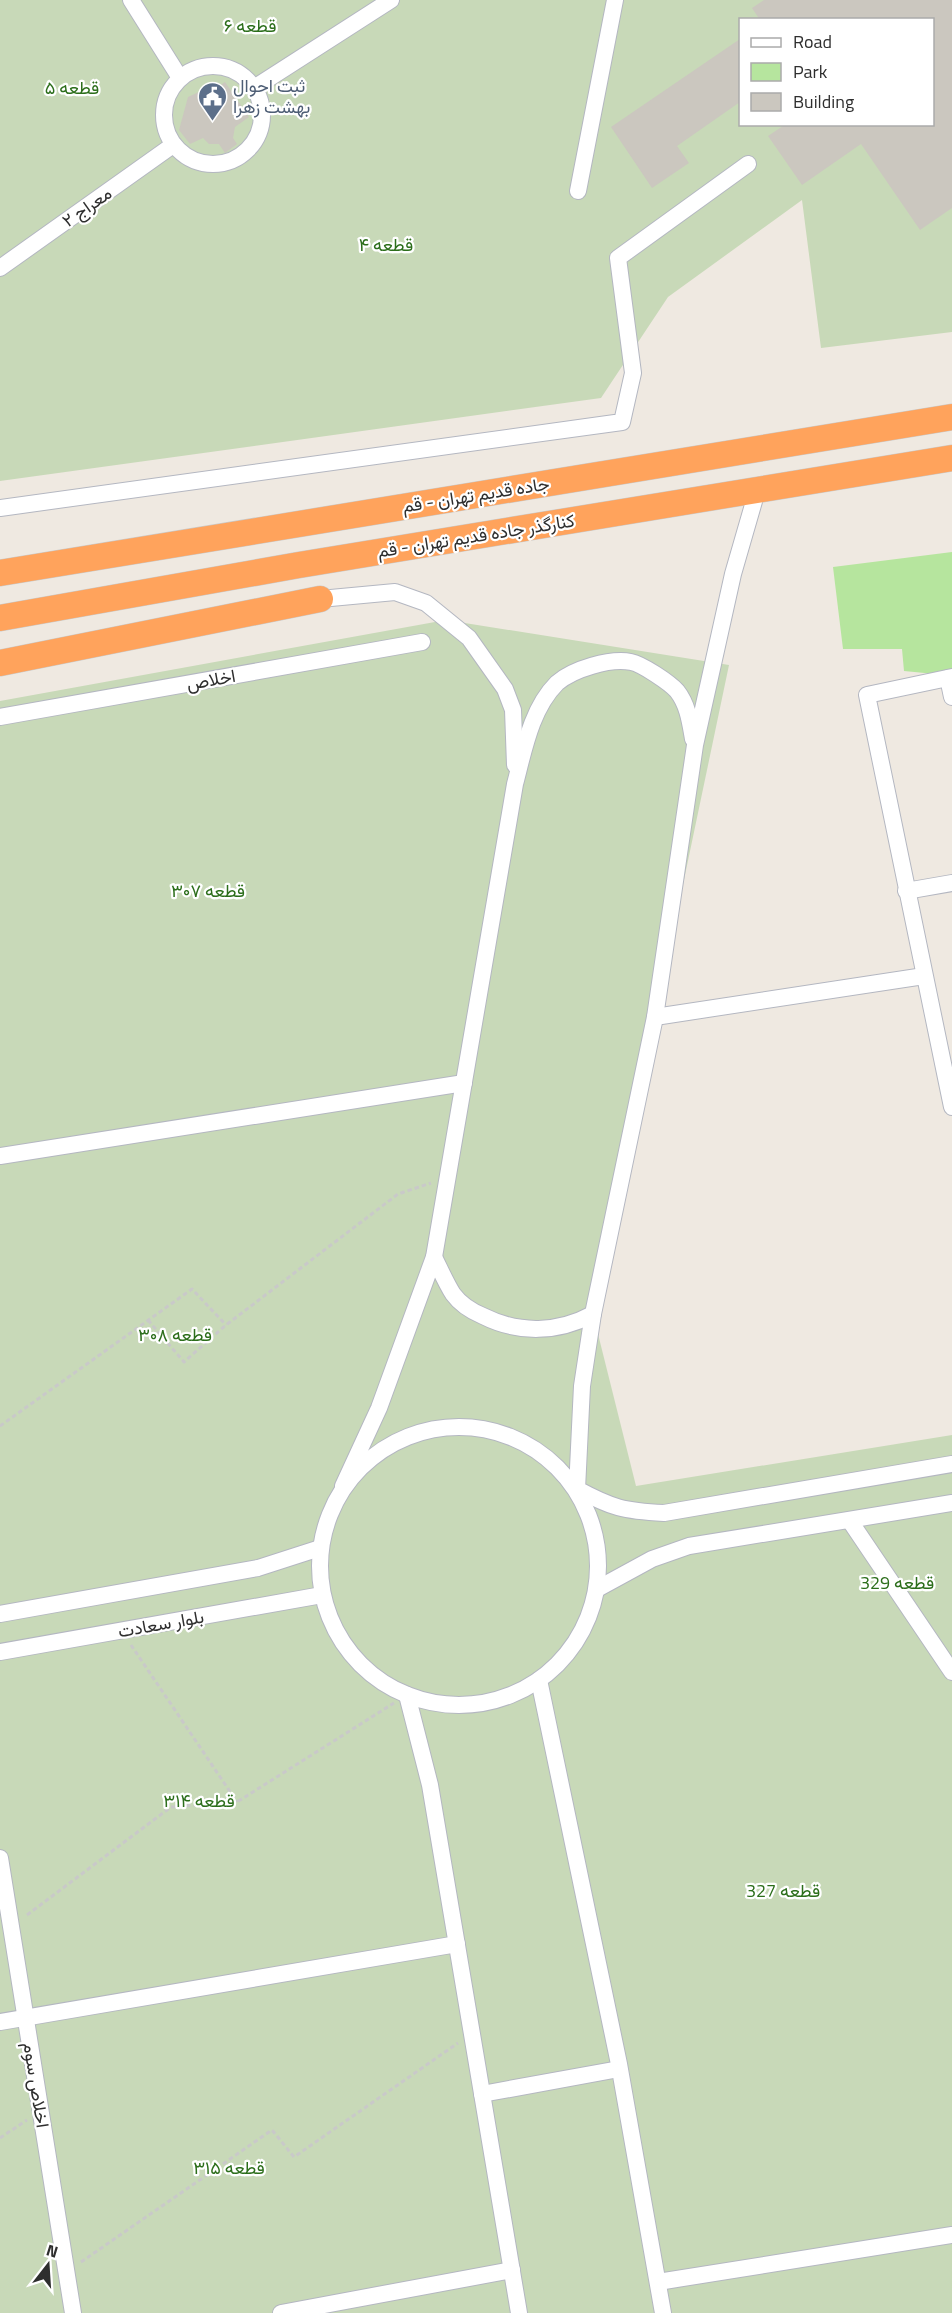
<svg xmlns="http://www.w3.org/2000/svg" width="952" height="2313" viewBox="0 0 952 2313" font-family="'Titillium Web',Vazirmatn,sans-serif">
  <rect width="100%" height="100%" fill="#efe9e1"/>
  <!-- green -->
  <path fill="#b6e59e" d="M952,552V669L935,674L904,671L902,649H843L833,567Z"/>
  <!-- cemetery -->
  <g fill="#c8d9b8" fill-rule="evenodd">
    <path d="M0,0H952V332L821,348L802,200L668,297L601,398L0,481ZM740,20H932V124H740Z"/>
    <path d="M446,620L729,665L593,1314L636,1486L952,1435V2313H0V701Z"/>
  </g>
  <!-- building -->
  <g fill="#cbc7bf">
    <path d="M764,0H952V208L920,230L861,144L802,185L768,136L786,124H932V20H760L752,8Z"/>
    <path d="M740,39V102L677,146L689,163L652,188L611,127Z"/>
    <path d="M225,82L249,117L235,127L233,138L237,144L225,153L219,144H209L203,138L190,144L179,130L188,97L201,91L210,92Z"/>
  </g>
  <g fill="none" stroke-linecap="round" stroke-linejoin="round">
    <defs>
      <g id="minor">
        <path d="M131,0L180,78"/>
        <circle cx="213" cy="115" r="49"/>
        <path d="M254,88L391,0"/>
        <path d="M578,191L615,0"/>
        <path d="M0,268L173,145"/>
        <path d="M757,491L733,574L695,745L655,1017L593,1314L582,1386L577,1489C612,1508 624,1511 664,1513L952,1464"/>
        <path d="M0,508L622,422L633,373L618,258L748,164"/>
        <path d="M320,599L395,592L426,603L469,638L505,689L513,710L515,765"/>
        <path d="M952,677L867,695L952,1107"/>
        <path d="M948,678L952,697"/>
        <path d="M0,717L422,642"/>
        <path d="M906,891L952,883"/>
        <path d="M655,1017L924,976"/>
        <path d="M0,1156L464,1083"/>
        <path d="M434,1257C440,1269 446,1283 453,1294C461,1305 471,1311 483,1316C519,1334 558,1333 593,1314"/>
        <circle cx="459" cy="1566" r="139"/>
        <path d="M343,1486L379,1408L434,1257L515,784C524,750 531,709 557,683C573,669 610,658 631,662C642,664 670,683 677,691C688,705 690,722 693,739"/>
        <path d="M850,1521L952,1672"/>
        <path d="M597,1589L652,1559L689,1546L952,1503"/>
        <path d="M0,1614L258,1568L320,1548"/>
        <path d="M0,1652L322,1595"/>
        <path d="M539,1680L619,2064L663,2313"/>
        <path d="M407,1695L430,1785L519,2313"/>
        <path d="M0,1858L73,2313"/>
        <path d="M0,2022L457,1944"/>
        <path d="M482,2094L619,2069"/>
        <path d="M658,2282L952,2235"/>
        <path d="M281,2313L512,2270"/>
      </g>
      <g id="highway">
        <path d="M0,573L952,417"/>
        <path d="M0,618L299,565L952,458"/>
        <path d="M0,663L320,599"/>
      </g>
    </defs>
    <!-- minor casing -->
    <use href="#minor" stroke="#b4b7c1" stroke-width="18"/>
    <!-- highway casing -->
    <use href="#highway" stroke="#c9c9c9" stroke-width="27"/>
    <!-- path -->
    <g stroke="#c9c9c9" stroke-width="3" stroke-dasharray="4.5 3" stroke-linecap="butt">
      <path d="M148,1320L184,1362L226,1325L398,1194L431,1183"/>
      <path d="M0,1426L192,1289L226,1325"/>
      <path d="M131,1645L237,1802"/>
      <path d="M27,1915L171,1807L237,1802L394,1703"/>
      <path d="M0,2138L27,2120"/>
      <path d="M81,2262L272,2130L294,2157L458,2043"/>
    </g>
    <!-- minor -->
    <use href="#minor" stroke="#fff" stroke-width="16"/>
    <!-- highway -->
    <use href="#highway" stroke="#ffa35c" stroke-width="26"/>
  </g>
  <!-- icons -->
  <defs>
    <symbol id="civic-pin" viewBox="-11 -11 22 30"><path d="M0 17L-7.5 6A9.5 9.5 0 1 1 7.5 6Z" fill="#5c6f8a" stroke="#fff"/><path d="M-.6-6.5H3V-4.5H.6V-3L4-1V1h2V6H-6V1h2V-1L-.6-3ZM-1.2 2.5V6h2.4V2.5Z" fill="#fff"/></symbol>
  </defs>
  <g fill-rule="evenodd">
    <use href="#civic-pin" x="196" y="80" width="33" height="45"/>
  </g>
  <g text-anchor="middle" stroke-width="4.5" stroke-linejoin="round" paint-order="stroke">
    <!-- park labels -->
    <g font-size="18" fill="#2c6e1b" stroke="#fff">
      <text x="250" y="32">قطعه ۶</text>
      <text x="72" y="94">قطعه ۵</text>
      <text x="386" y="251">قطعه ۴</text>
      <text x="208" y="897">قطعه ۳۰۷</text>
      <text x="175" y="1341">قطعه ۳۰۸</text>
      <text x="897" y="1589">قطعه 329</text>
      <text x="199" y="1807">قطعه ۳۱۴</text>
      <text x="783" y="1897">قطعه 327</text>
      <text x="229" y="2174">قطعه ۳۱۵</text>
    </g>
    <!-- service labels -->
    <g font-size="18" fill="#4e5e75" stroke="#fff" text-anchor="start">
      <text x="233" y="92">ثبت احوال<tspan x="233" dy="21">بهشت زهرا</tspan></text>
    </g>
    <!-- street labels -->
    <g font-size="18" fill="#2e2e2e" stroke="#fff">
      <text transform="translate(87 207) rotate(-35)" y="6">معراج ۲</text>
      <text transform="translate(476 495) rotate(-9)" y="6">جاده قدیم تهران - قم</text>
      <text transform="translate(476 536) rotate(-9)" y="6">کنارگذر جاده قدیم تهران - قم</text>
      <text transform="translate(211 680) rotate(-10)" y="6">اخلاص</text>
      <text transform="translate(161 1624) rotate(-10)" y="6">بلوار سعادت</text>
      <text transform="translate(36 2085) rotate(81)" y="6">اخلاص سوم</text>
    </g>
  </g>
  <!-- legend -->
  <rect x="739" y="18" width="195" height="108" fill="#ffffff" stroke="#ababab" stroke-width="1.5"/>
  <rect x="751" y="38" width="30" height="9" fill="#ffffff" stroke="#ababab" stroke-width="1.5"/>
  <text x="793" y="48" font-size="18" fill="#2e2e2e">Road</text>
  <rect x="751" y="63" width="30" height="18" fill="#b6e59e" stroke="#ababab" stroke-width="1.5"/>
  <text x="793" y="78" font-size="18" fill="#2e2e2e">Park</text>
  <rect x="751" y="93" width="30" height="18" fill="#cbc7bf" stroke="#ababab" stroke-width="1.5"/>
  <text x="793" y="108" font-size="18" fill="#2e2e2e">Building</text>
  <!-- north arrow -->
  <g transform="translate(48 2265) rotate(17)" stroke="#ffffff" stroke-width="4.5" paint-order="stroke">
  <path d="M0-4.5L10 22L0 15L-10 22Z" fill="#2e2e2e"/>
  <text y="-9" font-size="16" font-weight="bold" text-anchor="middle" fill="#2e2e2e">N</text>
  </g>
</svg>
